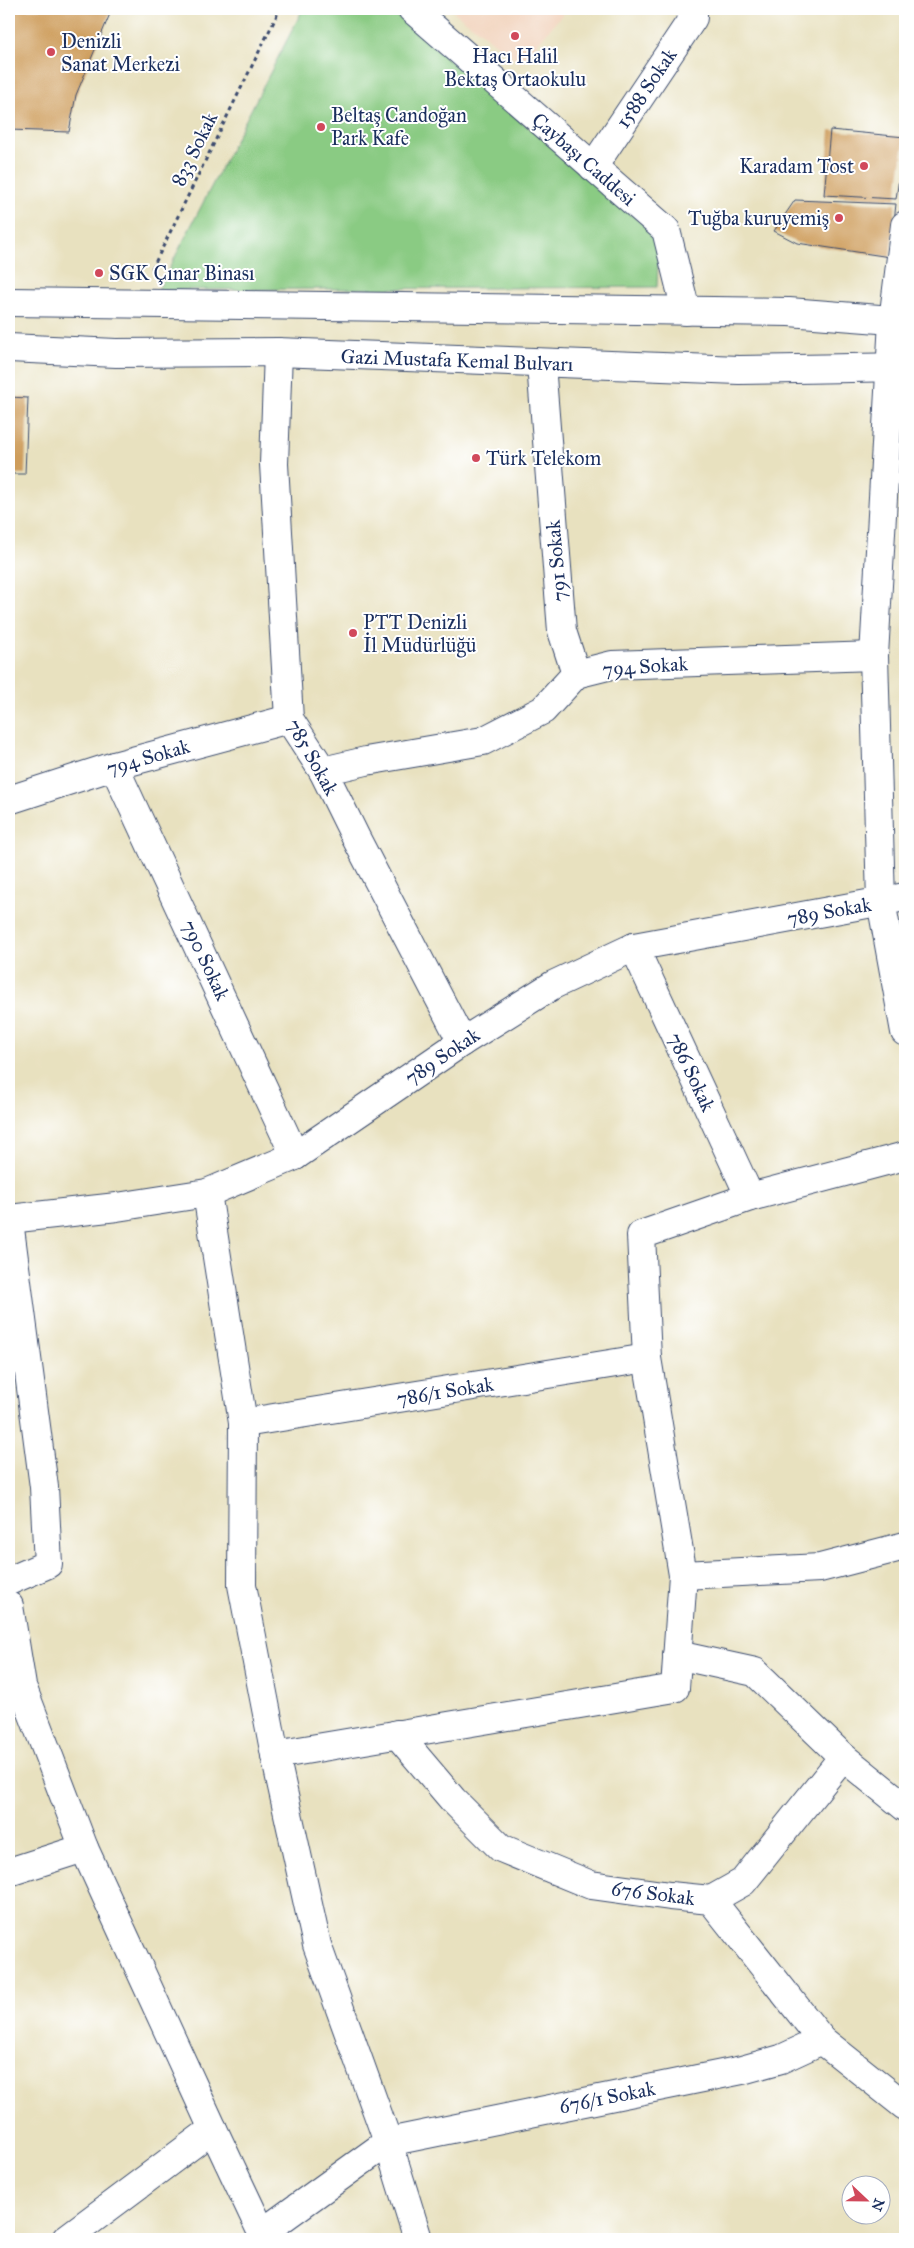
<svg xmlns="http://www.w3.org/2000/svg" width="914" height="2248" viewBox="0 0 914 2248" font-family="'IM FELL Great Primer',serif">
  <rect width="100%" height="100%" fill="#fff"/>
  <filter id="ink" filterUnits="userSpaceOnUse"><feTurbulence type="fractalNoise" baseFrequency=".02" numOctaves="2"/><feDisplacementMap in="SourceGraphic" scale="10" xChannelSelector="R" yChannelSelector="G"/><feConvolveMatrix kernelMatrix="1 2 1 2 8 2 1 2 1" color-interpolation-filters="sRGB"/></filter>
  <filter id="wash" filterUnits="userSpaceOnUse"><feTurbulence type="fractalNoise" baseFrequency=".0096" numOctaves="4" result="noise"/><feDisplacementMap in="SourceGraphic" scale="20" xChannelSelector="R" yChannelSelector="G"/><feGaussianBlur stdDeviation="1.12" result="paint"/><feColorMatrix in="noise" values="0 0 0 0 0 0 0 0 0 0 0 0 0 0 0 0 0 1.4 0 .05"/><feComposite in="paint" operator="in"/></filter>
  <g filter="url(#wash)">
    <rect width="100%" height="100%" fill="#e8e1bf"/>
    <!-- built -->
    <path fill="#f2d4be" d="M450,9H567L521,63Z"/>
    <!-- green -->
    <path fill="#8acb83" stroke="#527d70" d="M303,9H389L659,238L657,287L158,290Z"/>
    <g id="blocks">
      <!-- building -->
      <g fill="#ce9d5c">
        <path d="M9,9H112L76,95L69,132L9,130Z"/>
        <path d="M830,130L905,137L896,199L824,195Z"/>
        <path d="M795,200L896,204L890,257L797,243L774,231Z"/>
        <path d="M9,397L28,398L25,474H9Z"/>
      </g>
    </g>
  </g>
  <g filter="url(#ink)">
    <use href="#blocks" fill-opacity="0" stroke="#3a4a6d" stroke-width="1"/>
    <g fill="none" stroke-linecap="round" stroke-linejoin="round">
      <defs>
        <g id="minor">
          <path d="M412,9L666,230L686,311"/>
          <path d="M593,167L693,18V9"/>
          <path d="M905,225L893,321L874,656L881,901L905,1032"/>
          <path d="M9,302L789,312L905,321"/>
          <path d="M9,348L116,353L278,352L739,370L905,367"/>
          <path d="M278,352L274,464L289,719L323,771L356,838L462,1042"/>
          <path d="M541,364L562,631L576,674"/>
          <path d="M114,766L295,1156"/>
          <path d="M323,771L366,761L483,741L543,710L576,674L612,665L874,656"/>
          <path d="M9,800L114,766L289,719"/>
          <path d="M634,947L750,1197"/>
          <path d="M207,1193L243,1423L242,1585L275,1755L317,1945L388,2142L418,2239"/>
          <path d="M9,1219L117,1207L207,1193L295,1156L462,1042L553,985L634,947L905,897"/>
          <path d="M9,1221L44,1487L48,1564L9,1581"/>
          <path d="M243,1423L647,1358"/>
          <path d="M683,1575L820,1568L905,1546"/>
          <path d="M9,1606L22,1686L84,1848L213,2129"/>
          <path d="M677,1655L755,1672L843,1757L905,1807"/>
          <path d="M397,1734L453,1800L501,1848L591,1885L670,1896L711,1900L822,2040L905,2106"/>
          <path d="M275,1755L675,1688L683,1575L647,1358L641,1235L750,1197L905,1156"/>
          <path d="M9,1872L84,1848"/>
          <path d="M711,1900L743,1882L843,1757"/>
          <path d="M66,2239L213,2129L262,2233L388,2142L742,2070L781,2059L822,2040"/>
        </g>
      </defs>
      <!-- minor casing -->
      <use href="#minor" stroke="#3a4a6d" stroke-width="30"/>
      <!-- path -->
      <path stroke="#3a4a6d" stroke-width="3" stroke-dasharray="4 4" stroke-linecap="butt" d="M152,269L280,9"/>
      <!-- minor -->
      <use href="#minor" stroke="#fff" stroke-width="28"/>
    </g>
  </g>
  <!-- markers -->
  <g fill="#d1495b" stroke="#fff" stroke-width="2">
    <circle cx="515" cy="36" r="5"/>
    <circle cx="51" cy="52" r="5"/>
    <circle cx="321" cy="127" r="5"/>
    <circle cx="864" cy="166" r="5"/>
    <circle cx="839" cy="218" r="5"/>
    <circle cx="99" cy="273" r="5"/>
    <circle cx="476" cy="458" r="5"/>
    <circle cx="353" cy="633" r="5"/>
  </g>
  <g text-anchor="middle" stroke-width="4" stroke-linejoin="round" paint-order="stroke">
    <!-- poi labels -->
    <g font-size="20" fill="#1b2f5e" stroke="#fff" text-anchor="start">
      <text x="61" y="48">Denizli<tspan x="61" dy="23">Sanat Merkezi</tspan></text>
      <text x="515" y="63" text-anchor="middle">Hacı Halil<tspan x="515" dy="23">Bektaş Ortaokulu</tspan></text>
      <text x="331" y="122">Beltaş Candoğan<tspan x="331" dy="23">Park Kafe</tspan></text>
      <text x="854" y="173" text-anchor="end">Karadam Tost</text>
      <text x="829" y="225" text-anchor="end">Tuğba kuruyemiş</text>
      <text x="109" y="280">SGK Çınar Binası</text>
      <text x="486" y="465">Türk Telekom</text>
      <text x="363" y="629">PTT Denizli<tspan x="363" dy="23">İl Müdürlüğü</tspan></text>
    </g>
    <!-- street labels -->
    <g font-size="20" fill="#1b2f5e" stroke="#fff">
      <text transform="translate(646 88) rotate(-56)" y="7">1588 Sokak</text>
      <text transform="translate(194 149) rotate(-64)" y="7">833 Sokak</text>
      <text transform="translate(584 159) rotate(41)" y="7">Çaybaşı Caddesi</text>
      <text transform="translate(457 360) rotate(2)" y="7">Gazi Mustafa Kemal Bulvarı</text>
      <text transform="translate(556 561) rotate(-95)" y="7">791 Sokak</text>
      <text transform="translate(645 666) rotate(-4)" y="7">794 Sokak</text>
      <text transform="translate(148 757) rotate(-16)" y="7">794 Sokak</text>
      <text transform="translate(313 757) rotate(61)" y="7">785 Sokak</text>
      <text transform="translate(829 911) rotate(-10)" y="7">789 Sokak</text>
      <text transform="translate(206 960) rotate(65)" y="7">790 Sokak</text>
      <text transform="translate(442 1056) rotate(-34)" y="7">789 Sokak</text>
      <text transform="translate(692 1072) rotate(65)" y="7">786 Sokak</text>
      <text transform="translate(445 1391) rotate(-9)" y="7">786/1 Sokak</text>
      <text transform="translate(653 1893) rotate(7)" y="7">676 Sokak</text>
      <text transform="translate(607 2097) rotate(-11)" y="7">676/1 Sokak</text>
    </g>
  </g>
  <!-- margin -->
  <rect width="914" height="2248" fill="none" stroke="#fff" stroke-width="30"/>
  <!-- north arrow -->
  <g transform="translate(866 2200) rotate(112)"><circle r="24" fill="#ffffff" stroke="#a4acbf"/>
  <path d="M0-4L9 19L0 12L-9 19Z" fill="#d1495b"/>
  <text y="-8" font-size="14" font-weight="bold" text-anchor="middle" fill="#1b2f5e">N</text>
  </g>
</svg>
